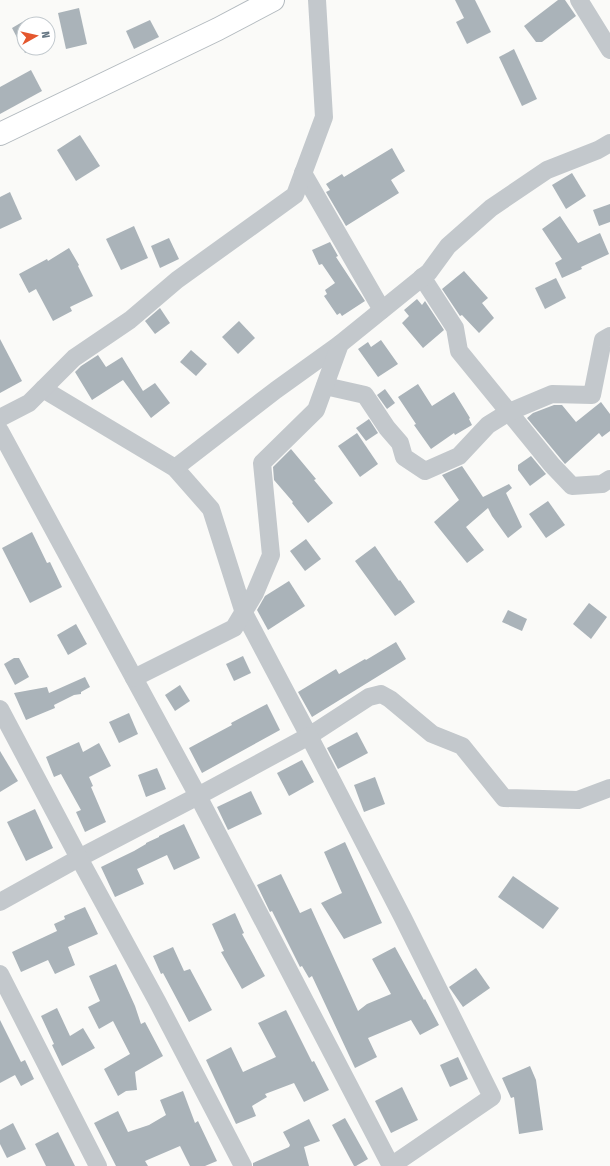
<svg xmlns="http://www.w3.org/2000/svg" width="610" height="1166" viewBox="0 0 610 1166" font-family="'Fira Sans Condensed',sans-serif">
  <rect width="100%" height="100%" fill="#fafaf8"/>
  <!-- building -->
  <g fill="#aab3b9">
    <path d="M455,0H475L491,32L467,44L456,22L464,18Z"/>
    <path d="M558,0H565L576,16L542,42H536L524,26Z"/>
    <path d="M79,8L87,44L66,49L58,13Z"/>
    <path d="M29,18L32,24H24V48H34L25,53L12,28Z"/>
    <path d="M150,20L159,37L134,49L126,31Z"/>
    <path d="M514,49L537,99L522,106L499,57Z"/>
    <path d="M31,70L42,91L0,114V87Z"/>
    <path d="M80,135L100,166L76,181L57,150Z"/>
    <path d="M392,148L405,171L391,180L399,193L346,226L326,192L330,190L326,184L342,174L344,177Z"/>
    <path d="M572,173L586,196L566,209L552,185Z"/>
    <path d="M10,192L22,219L0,229V197Z"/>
    <path d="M610,204V222L599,226L593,210Z"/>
    <path d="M560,216L578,243L600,233L609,254L581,267L582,269L562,278L555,263L562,259L542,229Z"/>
    <path d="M134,226L148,258L121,270L106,239Z"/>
    <path d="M169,238L179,259L160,268L151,246Z"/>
    <path d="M330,242L338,256L336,257L365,301L342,316L340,313L337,315L324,296L327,294L325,290L335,283L322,264L319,265L312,250Z"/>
    <path d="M69,248L79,265L78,266L93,296L70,307L72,311L53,321L36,289L29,293L19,274L47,259L48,261Z"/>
    <path d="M464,271L488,298L482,303L494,318L479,333L462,315L460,316L442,289Z"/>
    <path d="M556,278L566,298L545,309L535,288Z"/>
    <path d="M417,299L422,305L425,301L444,330L423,348L402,323L409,316L404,310Z"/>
    <path d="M160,308L170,323L155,334L145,321Z"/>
    <path d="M239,321L255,338L238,354L222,337Z"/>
    <path d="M0,339L22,381L0,393Z"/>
    <path d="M381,340L398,364L378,377L358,349L368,342L371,347Z"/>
    <path d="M191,350L207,364L196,376L180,362Z"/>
    <path d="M98,355L106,367L122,357L143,391L155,383L170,403L151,418L123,380L92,400L75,372L81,366Z"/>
    <path d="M418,384L432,406L454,392L470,418L469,419L472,425L455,435L454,433L431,449L414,425L416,424L398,397Z"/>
    <path d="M385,389L395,403L387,409L377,395Z"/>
    <path d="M601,402L610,414V431L602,437L599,433L565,464L527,418L533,413L554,405H562L576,422Z"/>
    <path d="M369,419L378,433L366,441L356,428Z"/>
    <path d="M357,433L378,464L360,477L338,446Z"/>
    <path d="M291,449L316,479L314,480L333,503L308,523L292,503L293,502L274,480L273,467Z"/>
    <path d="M531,456L546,474L530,486L518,470V465Z"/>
    <path d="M462,466L483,497L509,484L512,488L506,493L522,527L508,538L492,516L488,508L466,527L484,550L467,563L434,522L459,500L442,475Z"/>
    <path d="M548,501L565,525L546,538L529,514Z"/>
    <path d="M32,532L47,563L50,562L62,587L30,603L2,548Z"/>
    <path d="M306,539L321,559L305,571L290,551Z"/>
    <path d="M375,546L399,581L400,580L415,602L395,616L355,561Z"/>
    <path d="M289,581L305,606L268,630L257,610L265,596Z"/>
    <path d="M589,603L607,617L591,639L573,624Z"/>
    <path d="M508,610L527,619L522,631L502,622Z"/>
    <path d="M76,624L87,644L68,655L57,635Z"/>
    <path d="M396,642L406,659L312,717L298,692L336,669L339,674L365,659L366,660Z"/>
    <path d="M243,656L251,673L234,681L226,664Z"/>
    <path d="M14,658H19L29,677L15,685L4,664Z"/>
    <path d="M85,677L90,687L81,692V694L74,695L54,705L55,708L26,720L14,693L47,687L49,693Z"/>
    <path d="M180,685L190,701L175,711L165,695Z"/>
    <path d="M267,704L280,730L202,773L189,748L232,725L231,723Z"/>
    <path d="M129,713L138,734L119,743L109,722Z"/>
    <path d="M357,732L368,753L338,769L327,748Z"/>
    <path d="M79,742L83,752L99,743L111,766L89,777L93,786L91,787L106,822L85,832L76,812L81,810L61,774L54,777L46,757Z"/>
    <path d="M0,751L18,781L0,792Z"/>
    <path d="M302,760L314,782L289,796L277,773Z"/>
    <path d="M157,768L166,789L146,797L138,775Z"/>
    <path d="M375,777L385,804L364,812L354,785Z"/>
    <path d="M251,791L262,814L228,830L217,807Z"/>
    <path d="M35,809L53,848L26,861L7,822Z"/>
    <path d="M184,824L200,858L174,870L167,855L137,869L144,884L115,897L101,867L134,851L146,844V843L159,837V836Z"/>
    <path d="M345,842L382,923L344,939L321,903L342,893L324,852Z"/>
    <path d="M281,874L300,913L311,908L358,1011L367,1004L391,994L372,959L395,947L424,1000L425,999L439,1025L420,1035L411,1020L368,1038L377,1057L355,1068L312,976L309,978L302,966L300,967L272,911L270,912L257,885Z"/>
    <path d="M513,876L559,908L543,929L498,897Z"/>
    <path d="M85,907L98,934L68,947L75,965L55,974L48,960L21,972L12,952L57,931L54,924L65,919L64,916Z"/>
    <path d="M235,913L244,933L242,934L265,976L242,989L221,952L224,951L212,924Z"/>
    <path d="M173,947L184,971L190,969L212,1010L189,1022L163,973L161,974L153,956Z"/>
    <path d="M116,964L135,1006L141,1024L145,1022L163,1056L135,1072L137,1090L126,1091L118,1096L104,1069L130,1054L113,1021L99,1029L88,1007L100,1001L89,976Z"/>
    <path d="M476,968L490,988L463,1007L449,987Z"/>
    <path d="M57,1008L70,1036L83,1028L95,1048L62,1066L52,1045L54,1044L41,1016Z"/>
    <path d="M286,1010L312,1062L314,1061L329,1090L304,1102L294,1083L265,1094L267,1097L252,1106L256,1116L236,1124L206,1060L231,1047L243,1072L276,1057L258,1023Z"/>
    <path d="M0,1020L21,1062L25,1060L34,1079L21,1086L15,1075L0,1083Z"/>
    <path d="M458,1057L468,1079L450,1087L440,1065Z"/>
    <path d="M530,1066L536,1080L543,1130L519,1134L514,1097L511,1098L502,1078Z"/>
    <path d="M402,1087L418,1120L391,1133L375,1101Z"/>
    <path d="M183,1091L195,1123L198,1121L217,1161L205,1166H190L180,1146L145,1161L148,1166H116L94,1123L118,1111L128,1132L149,1125L166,1115L160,1100Z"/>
    <path d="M345,1118L368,1159L356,1166H354L332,1125Z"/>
    <path d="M309,1119L320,1141L304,1147L309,1166H253V1163L289,1147L290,1145L283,1132Z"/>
    <path d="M13,1123L26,1149L7,1158L0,1144V1130Z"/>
    <path d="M58,1132L75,1166H46L35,1144Z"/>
  </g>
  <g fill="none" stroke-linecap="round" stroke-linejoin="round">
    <defs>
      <path id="secondary" d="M0,134L218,29L273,0"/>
    </defs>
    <!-- secondary casing -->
    <use href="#secondary" stroke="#b3babf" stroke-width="24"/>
    <!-- minor -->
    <g stroke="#c3c8cc" stroke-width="18">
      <path d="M579,0L610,50"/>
      <path d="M303,173L382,310"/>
      <path d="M422,277L455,328L459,351L552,465L572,486L602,484L610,479"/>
      <path d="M325,386L365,395L387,428L400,443L404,457L425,471L459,456L488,425L509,412L552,394L592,395L603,340L610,336"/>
      <path d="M43,389L175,468L211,509L244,613L309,736L369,697L381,694L390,699L432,734L462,746L504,798L578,800L610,788"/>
      <path d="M0,418L29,403L74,358L130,320L177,280L295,195L324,117L317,0"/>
      <path d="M0,431L198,796L391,1166L492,1097L403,918L309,736L198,796L79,858L0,709"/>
      <path d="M175,468L276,390L340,344"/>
      <path d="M134,678L234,628L255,593L271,555L262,463L316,410L340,344L429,272L448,246L491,208L547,170L598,150L610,143"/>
      <path d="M0,902L79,858L157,1001L243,1166"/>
      <path d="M0,974L98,1166"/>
    </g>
    <!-- secondary -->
    <use href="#secondary" stroke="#fff" stroke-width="22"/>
  </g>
  <!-- north arrow -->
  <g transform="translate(36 36) rotate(82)"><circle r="19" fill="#ffffff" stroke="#c1c8cd"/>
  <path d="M0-3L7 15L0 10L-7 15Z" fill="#e4572e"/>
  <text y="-6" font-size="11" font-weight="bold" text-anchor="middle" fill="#657683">N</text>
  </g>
</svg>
